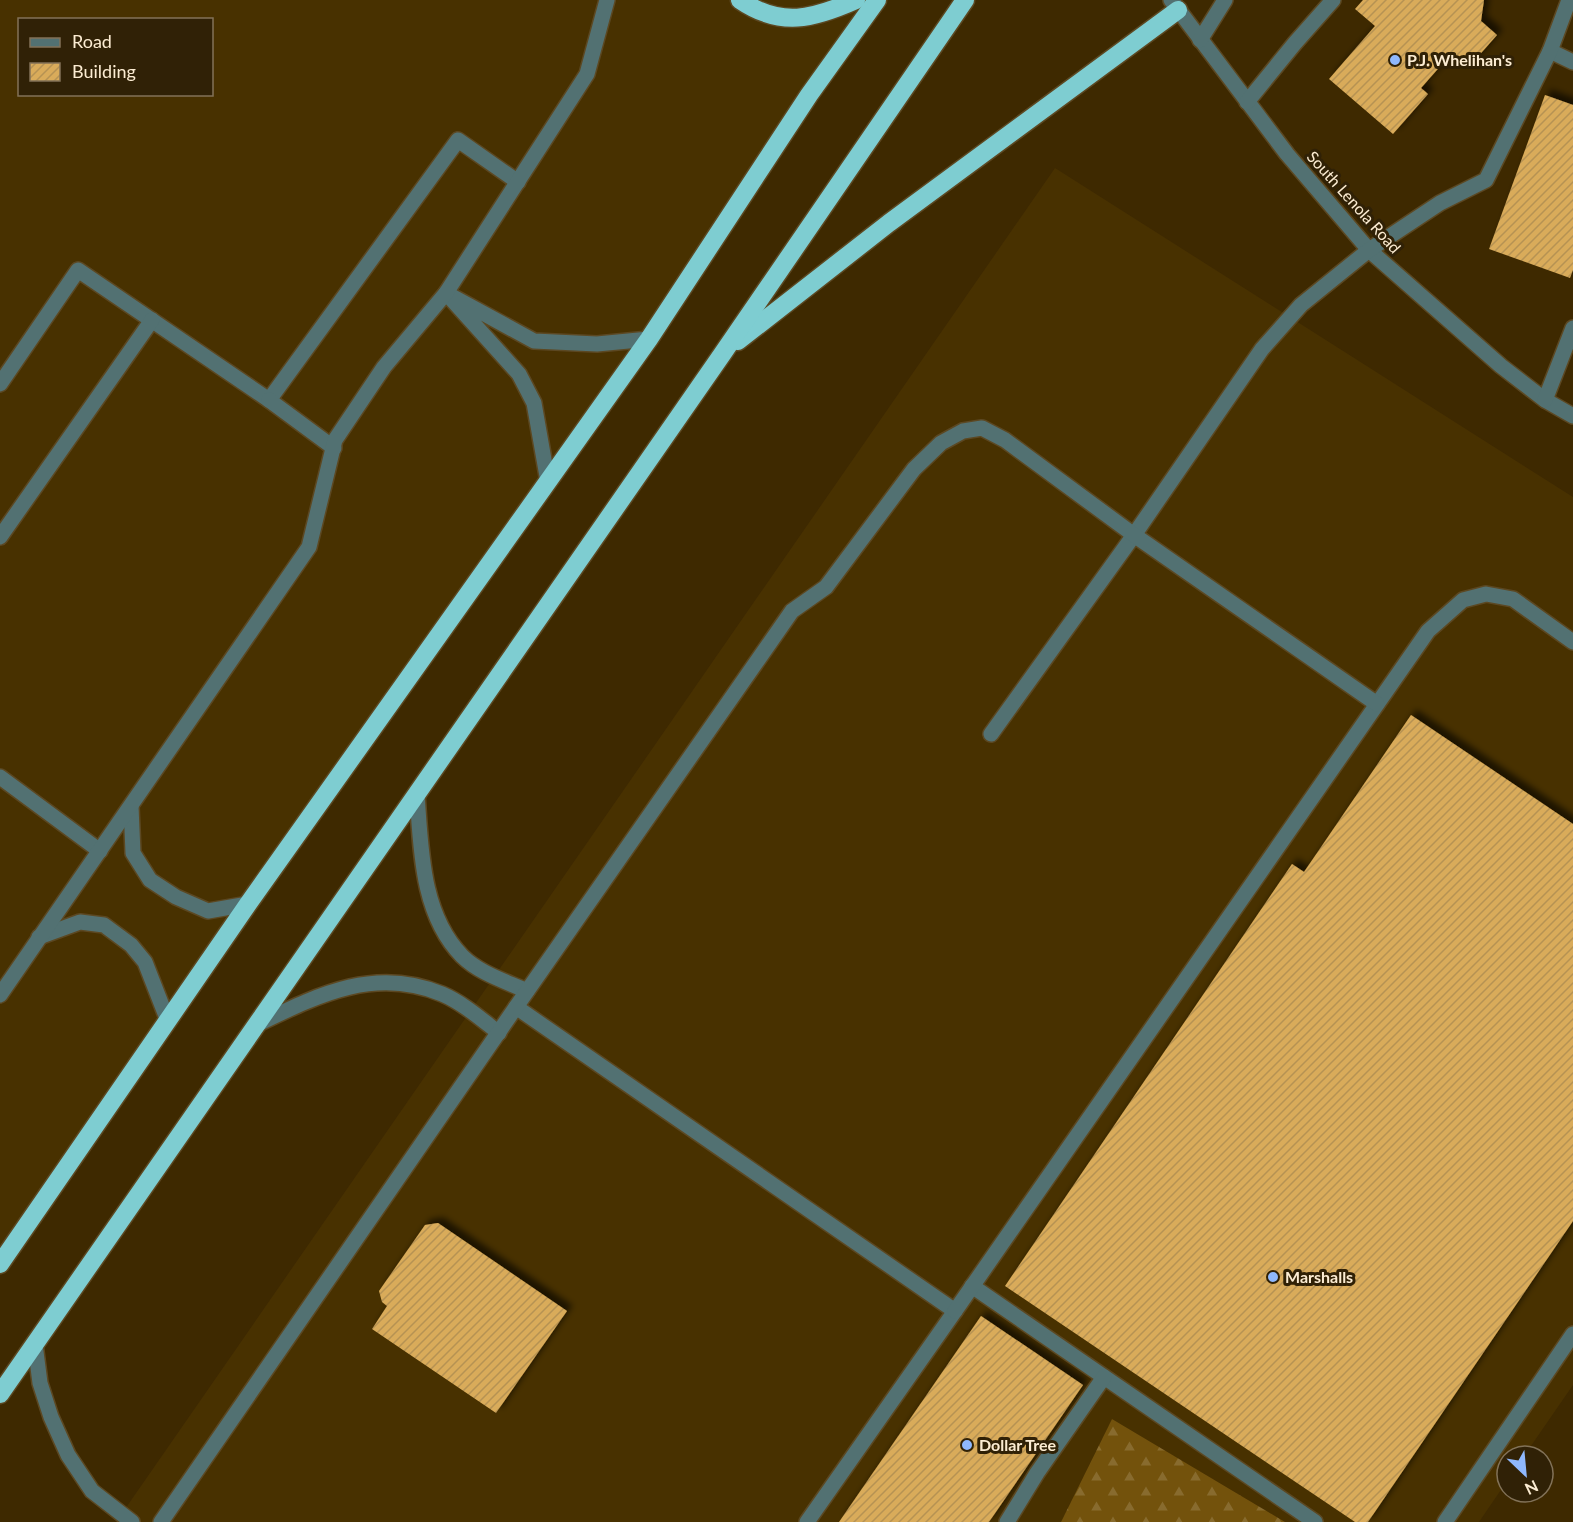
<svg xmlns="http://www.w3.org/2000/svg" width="1573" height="1522" viewBox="0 0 1573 1522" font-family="Lato,sans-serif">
  <defs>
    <pattern id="forest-firs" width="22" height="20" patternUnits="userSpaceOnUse" patternTransform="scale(1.5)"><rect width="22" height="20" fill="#73520c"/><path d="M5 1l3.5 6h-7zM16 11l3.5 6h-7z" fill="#886b2e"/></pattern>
    <pattern id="building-hatch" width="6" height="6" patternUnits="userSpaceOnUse" patternTransform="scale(1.5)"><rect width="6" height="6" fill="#d9ab5a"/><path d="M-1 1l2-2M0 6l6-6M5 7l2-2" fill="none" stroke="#b69253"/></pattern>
    <filter id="shadow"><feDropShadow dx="5.5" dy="-5.5" stdDeviation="3" flood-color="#0009"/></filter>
  </defs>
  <rect width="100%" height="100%" fill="#3e2900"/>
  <!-- built -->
  <g fill="#483100" fill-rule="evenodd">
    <path d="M0,0H877L0,1263ZM20,20H212V94H20Z"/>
    <path d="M1055,168L1573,497V1385L1524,1456H1507V1481L1479,1522H1285L1112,1419L1061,1522H116Z"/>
  </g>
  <!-- forest -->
  <path fill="url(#forest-firs)" d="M1112,1419L1285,1522H1061Z"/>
  <!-- building -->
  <g fill="url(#building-hatch)" filter="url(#shadow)">
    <path d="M1363,0H1484L1481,21L1497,35L1468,68L1452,53L1421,88L1428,94L1393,134L1329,79L1375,26L1355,9Z"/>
    <path d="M1545,95L1573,105V270L1570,278L1489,249Z"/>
    <path d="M1411,715L1573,824V1221L1368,1522H1355L1005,1286L1292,864L1304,872Z"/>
    <path d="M438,1223L567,1311L496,1413L372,1329L387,1306L382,1302L379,1291L425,1225Z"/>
    <path d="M981,1316L1083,1385L989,1522H839Z"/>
  </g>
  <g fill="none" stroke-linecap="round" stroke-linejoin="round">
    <defs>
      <g id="minor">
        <path d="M1171,0L1287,154L1369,250L1501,366L1545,400L1573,416"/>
        <path d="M1200,40L1225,0"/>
        <path d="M1550,51L1573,62"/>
        <path d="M1247,102L1295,43L1333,0"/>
        <path d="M0,384L78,270L269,400L458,140L518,182"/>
        <path d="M269,400L334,448"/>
        <path d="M1545,400L1573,328"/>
        <path d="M548,482L534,403L519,374L446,293L534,341L597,344L649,339"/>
        <path d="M0,537L152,320"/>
        <path d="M991,734L1134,535L1262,349L1301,305L1369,250L1440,203L1486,180L1550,51L1569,0"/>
        <path d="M0,777L100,851"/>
        <path d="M417,794C421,848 421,914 462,956C479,973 505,981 527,991"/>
        <path d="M131,806L133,853L150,880L176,897L208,911L248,904"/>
        <path d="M39,937L80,922L104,925L131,945L145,962L168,1021"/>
        <path d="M0,995L309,547L335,440L384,367L446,293L587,74L607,0"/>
        <path d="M516,1007L955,1311L807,1522"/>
        <path d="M258,1024C318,995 375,966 442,994C463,1003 481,1019 499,1033"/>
        <path d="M972,1286L1315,1522"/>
        <path d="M955,1311L1428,631L1463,600L1486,594L1513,599L1573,642"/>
        <path d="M35,1344L40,1383L51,1417L68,1455L92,1491L132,1522"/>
        <path d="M161,1522L516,1007L792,611L826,587L914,469L941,443L963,431L982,428L1005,440L1134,535L1377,704"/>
        <path d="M1007,1522L1037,1473L1104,1377"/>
        <path d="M1445,1522L1573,1334"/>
      </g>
      <g id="highway">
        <path d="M740,0C781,28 813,19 856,0"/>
        <path d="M738,341L889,223L1178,10"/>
        <path d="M0,1264L248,904L649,339L809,95L877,0"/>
        <path d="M0,1394L723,353L965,0"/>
      </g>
    </defs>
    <!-- minor casing -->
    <use href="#minor" stroke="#5c4822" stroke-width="18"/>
    <!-- highway casing -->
    <use href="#highway" stroke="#5c4822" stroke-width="21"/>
    <!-- minor -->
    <use href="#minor" stroke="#527172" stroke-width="15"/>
    <!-- highway -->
    <use href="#highway" stroke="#7ecdd1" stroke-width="18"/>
  </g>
  <!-- markers -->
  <g fill="#8fb8fd" stroke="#302106" stroke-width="2">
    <circle cx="1395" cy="60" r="6"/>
    <circle cx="1273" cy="1277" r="6"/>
    <circle cx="967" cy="1445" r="6"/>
  </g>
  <g text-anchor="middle" stroke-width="6" stroke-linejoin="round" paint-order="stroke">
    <!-- poi labels -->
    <g font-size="16" font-weight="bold" fill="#fcecd2" stroke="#302106" text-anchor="start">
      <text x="1407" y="66">P.J. Whelihan's</text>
      <text x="1285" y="1283">Marshalls</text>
      <text x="979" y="1451">Dollar Tree</text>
    </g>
    <!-- street labels -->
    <g font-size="16" fill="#fcecd2" stroke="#302106">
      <text transform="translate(1354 202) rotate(48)" y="6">South Lenola Road</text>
    </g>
  </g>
  <!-- legend -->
  <rect x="18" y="18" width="195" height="78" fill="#302106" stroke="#827258" stroke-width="1.5"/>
  <rect x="30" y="38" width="30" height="9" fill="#527172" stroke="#827258" stroke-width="1.5"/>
  <text x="72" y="48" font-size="18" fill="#fcecd2">Road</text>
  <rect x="30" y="63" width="30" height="18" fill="url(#building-hatch)" stroke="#827258" stroke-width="1.5"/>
  <text x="72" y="78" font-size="18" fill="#fcecd2">Building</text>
  <!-- north arrow -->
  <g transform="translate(1525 1474) rotate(154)"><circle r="28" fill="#302106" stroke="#827258" stroke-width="1.5"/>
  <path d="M0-4.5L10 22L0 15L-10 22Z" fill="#8fb8fd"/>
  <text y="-9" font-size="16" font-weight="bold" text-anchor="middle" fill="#fcecd2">N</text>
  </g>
</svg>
